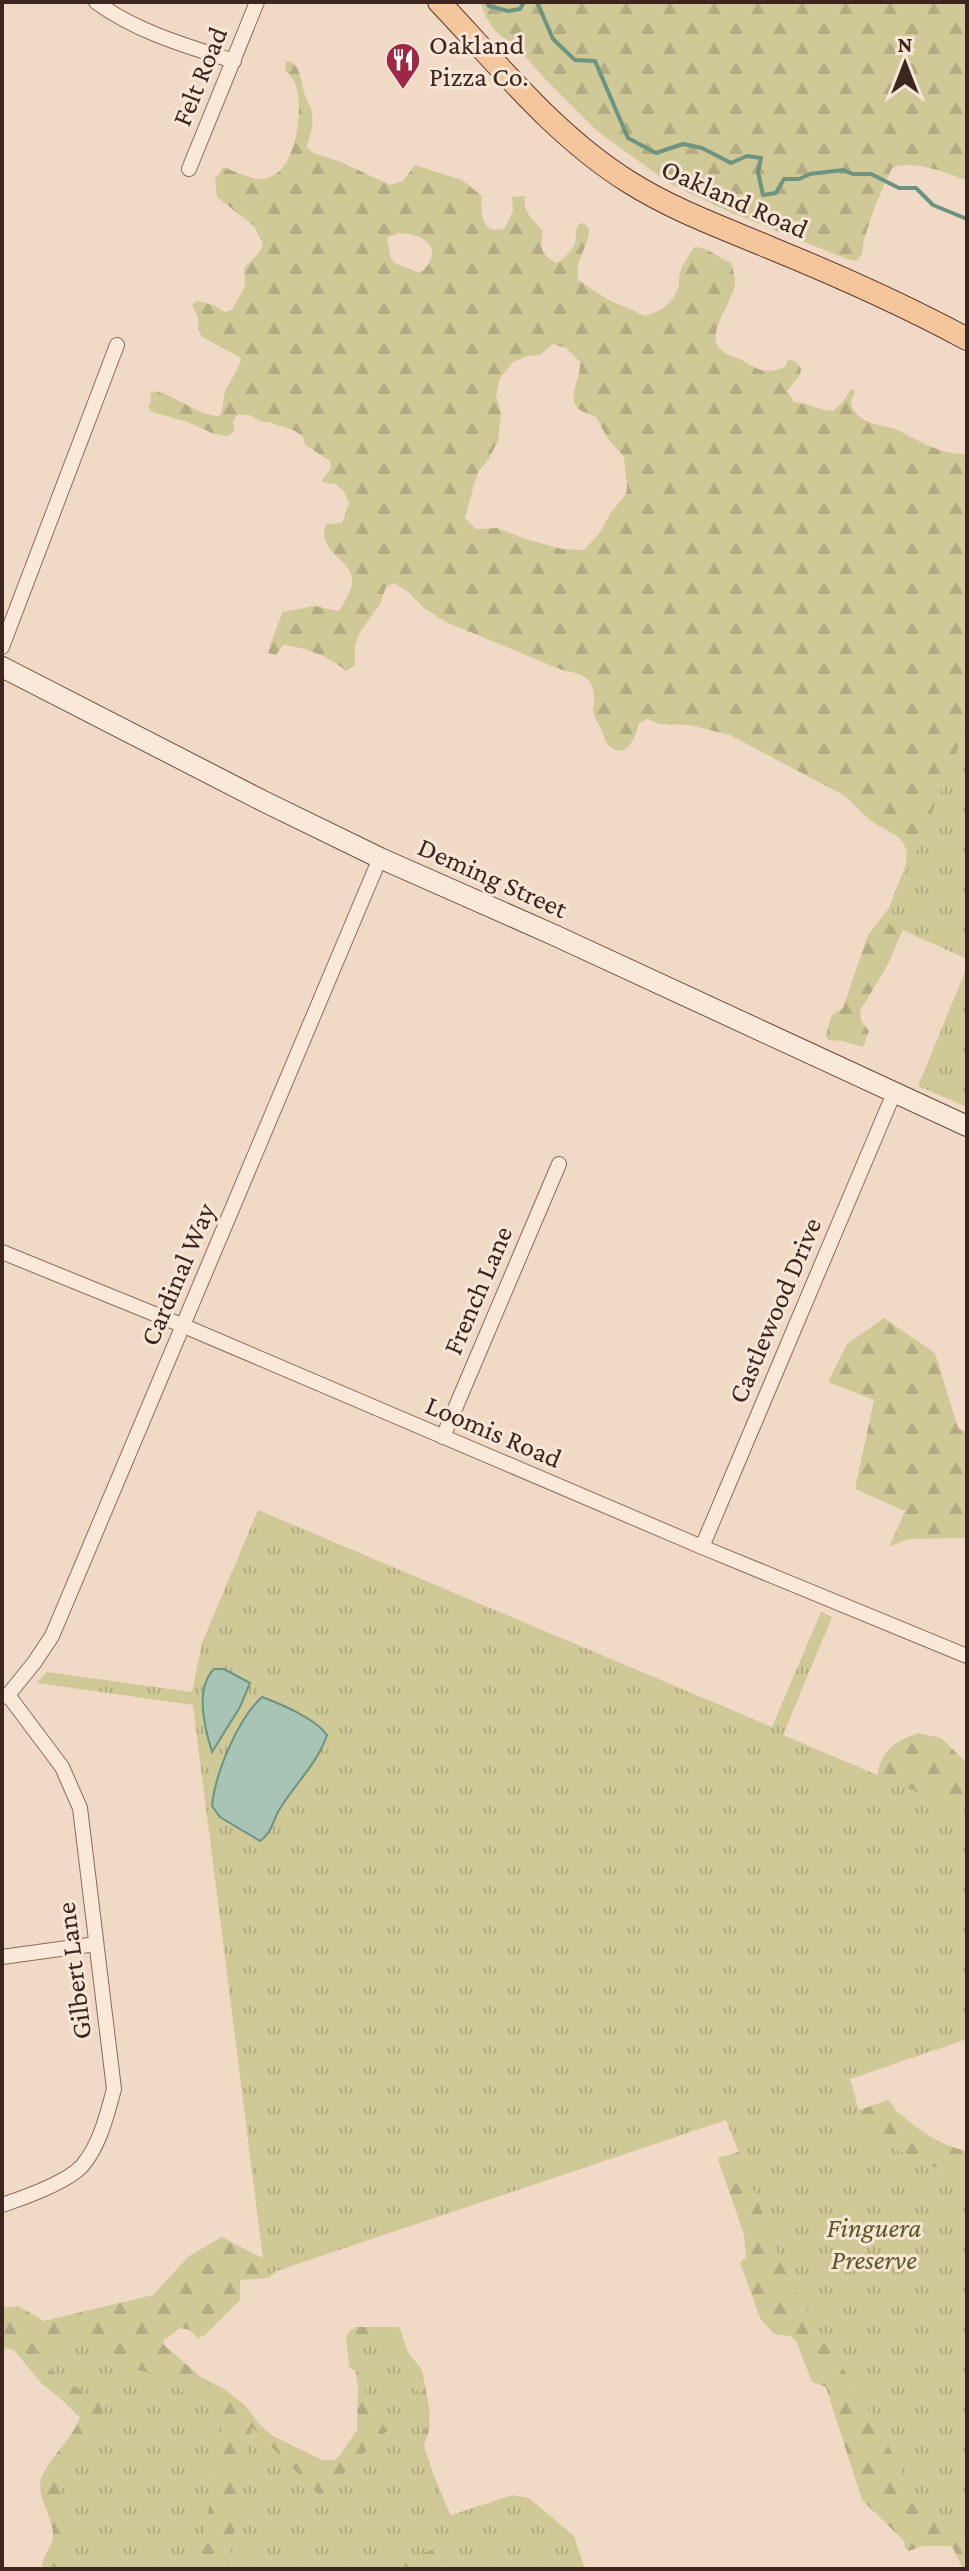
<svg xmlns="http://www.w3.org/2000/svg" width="969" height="2571" viewBox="0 0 969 2571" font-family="'Crimson Pro',serif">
  <defs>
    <pattern id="forest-firs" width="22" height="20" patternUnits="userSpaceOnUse" patternTransform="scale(2)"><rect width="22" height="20" fill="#cfc998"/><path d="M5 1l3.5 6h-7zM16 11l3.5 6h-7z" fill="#b3ac83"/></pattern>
    <pattern id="park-tufts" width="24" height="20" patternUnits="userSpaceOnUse" patternTransform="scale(2)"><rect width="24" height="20" fill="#cfc998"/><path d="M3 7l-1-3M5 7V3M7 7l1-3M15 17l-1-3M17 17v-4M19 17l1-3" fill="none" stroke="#b3ac83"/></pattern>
  </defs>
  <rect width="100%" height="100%" fill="#f0dac5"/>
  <!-- forest -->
  <g fill="url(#forest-firs)" fill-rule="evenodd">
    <path d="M481,2H967V181C950,173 910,159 892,168L875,206L864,239L862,254L856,261L847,259L727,211L669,183L597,131L542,76L514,43C496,37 485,20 481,2Z"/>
    <path d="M290,61C302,68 301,84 305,95C307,102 312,107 312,114C314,126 310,136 307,147L313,153L341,162L390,185L403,181L415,165L462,180L482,196C479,213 483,236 505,228L513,211L512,197L525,196C523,214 533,218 543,231C540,247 540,255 557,263C563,259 573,250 575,243C577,236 574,232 579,224L583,223L589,228C590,246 574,259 578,280L607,299L645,316C659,313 674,302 678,288C680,282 678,277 681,270C684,261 690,255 694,247C710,247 717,258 731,263C733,269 735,276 735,282C735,301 702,335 722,351C728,356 738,357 745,362C760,371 766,374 785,367L788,360L795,361L801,368L800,375L787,391L794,402C808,403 819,410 833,411L842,403L851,389L855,391C853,397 849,403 853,409C862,425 882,424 897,430C920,441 940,455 967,454V797L905,925L887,966L860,1011L861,1021L869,1031L863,1047L843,1041L828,1040L826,1036L831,1016L843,1008L868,935L889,908L906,864L907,852L903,842L897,836L871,821L845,796L730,735L689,725L660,724L647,719L639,723C635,742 622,764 605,741C604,729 594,721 593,710C593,708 595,698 594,696C593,675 579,674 562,670L446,622L424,608L407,591L394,583L386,587L380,604L359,634L355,646V665L346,671C330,656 304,647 283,645L276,655L268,653C271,638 279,626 282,612L315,606L338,611C344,606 344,601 348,595C367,560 314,558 326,524L342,523L349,503L344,492L336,484L321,482L331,468L330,461L305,445L303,437L295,431L269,422H262L250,415H237L233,421L235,430L230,435L225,436L212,433L185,421L152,412L148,407L151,401L150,394L154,391C176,395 198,416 219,416C225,407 222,399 226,389C232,378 239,370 241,358L202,337L198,329V317L192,305L197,301L214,305L225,312L232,310L245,286L244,268L258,254L263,245L255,227L217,197L215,179L224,167C233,171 248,178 259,179C296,181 304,111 296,85C294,79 288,74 285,69L286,62ZM399,233C423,234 445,247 423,271C412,273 421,273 410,269C387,261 392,261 387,238ZM553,344L566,348L580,362C582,378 562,403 584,412C588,414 592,415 596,417L608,439L624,457L627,487L626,494L612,511L598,535L584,550L562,549L522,538L498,528L476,529L465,518L477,474L489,458L498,441L501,413L496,396L500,378L513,362L527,356L540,355Z"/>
    <path d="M884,1318L935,1353L958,1428L967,1432V1538L908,1539L889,1547L905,1511L855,1489L874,1400L828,1382L847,1344Z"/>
    <path d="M918,1733L941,1738L967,1763V1841L877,1776C881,1750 895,1741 918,1733Z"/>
    <path d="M888,2100C894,2105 894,2110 900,2114C919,2131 942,2146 967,2151V2569L962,2567L953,2548L949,2546H923L909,2551L905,2548L904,2541L862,2500L826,2387L812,2382L796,2341L790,2336L774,2334L761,2320L740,2263L746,2257L744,2235L719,2162V2157L729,2155Z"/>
    <path d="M222,2237L270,2262L276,2273L268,2278L240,2280V2300L205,2335L198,2338L190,2330L180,2328L163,2341L164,2345L201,2377L224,2389L245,2405L259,2424L273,2436L323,2460H334L340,2455L357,2430L358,2386L348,2332L356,2327H399L408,2352L422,2370L430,2413L428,2435L419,2455L435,2479L474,2569H47L42,2565C43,2554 53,2547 53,2536C54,2517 34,2496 42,2476C51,2456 71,2440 80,2418L59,2397L42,2384L14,2350L2,2348V2308L18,2306L44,2321L153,2295L189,2256Z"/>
  </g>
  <!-- park -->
  <g fill="url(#park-tufts)">
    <path d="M967,726V959L887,923Z"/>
    <path d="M967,967V1107L918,1086Z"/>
    <path d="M258,1510L772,1727L821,1612L832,1617L783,1735L924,1795L967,1810V2039L850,2079L866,2136L967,2182V2530L923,2515L878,2425L789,2281L726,2120L265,2275L193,1705L37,1683L47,1672L192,1692L202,1643Z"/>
    <path d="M399,2334L430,2427L419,2431L448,2516L512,2495L529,2498L574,2536L585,2569H448L440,2547L380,2569H228L252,2427L320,2496L388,2430C370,2411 365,2402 363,2376L349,2367L346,2335Z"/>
    <path d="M75,2340L88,2342L137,2370L162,2376L165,2374L182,2392L196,2379L207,2383L226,2402L199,2569H67L57,2561L73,2536L57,2482L106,2406L27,2356Z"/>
  </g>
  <!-- water -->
  <g fill="#a7c4b5" stroke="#6d9381" stroke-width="2">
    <path d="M214,1669H224L250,1683L240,1707L212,1752C205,1729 194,1689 214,1669Z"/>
    <path d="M262,1697C281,1704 316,1719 327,1735C318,1763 294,1785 279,1810C273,1821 271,1834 260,1841L220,1817L212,1806C215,1773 238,1719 262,1697Z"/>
  </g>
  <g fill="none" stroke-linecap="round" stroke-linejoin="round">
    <!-- stream -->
    <g stroke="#6d9381" stroke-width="4">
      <path d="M487,2L489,6L508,11L520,9L524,2"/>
      <path d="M537,2L553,39L575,60L595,61L628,138L656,153L683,144L702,148L731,163L747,156L761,158L758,172L763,195L776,193L784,179H799L810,174L843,170L853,174H871L899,188H916L933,205L967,219"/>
    </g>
    <defs>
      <g id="street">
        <path d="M96,2C137,32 186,46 234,61"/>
        <path d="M189,169L257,2"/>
        <path d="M2,647L117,345"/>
        <path d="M2,1252L184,1326L702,1547L967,1656"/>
        <path d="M443,1437L559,1164"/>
        <path d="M702,1547L894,1093"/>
        <path d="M2,1697L8,1695L34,1663L52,1636L380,858"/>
        <path d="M2,1957L96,1944"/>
        <path d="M2,2205C23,2198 67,2182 82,2166C100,2145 107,2115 114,2089L80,1808L62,1767L8,1695"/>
      </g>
      <path id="secondary" d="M2,667L263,801L380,858L554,935L967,1126"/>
      <path id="primary" d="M439,2C499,65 555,136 629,182C675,211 724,228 773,249C839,276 904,305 967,339"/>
    </defs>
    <!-- street casing -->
    <use href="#street" stroke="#8d695a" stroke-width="16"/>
    <!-- secondary casing -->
    <use href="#secondary" stroke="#6e4b3d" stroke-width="22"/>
    <!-- primary casing -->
    <use href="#primary" stroke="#5a392e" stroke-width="24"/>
    <!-- street -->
    <use href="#street" stroke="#fae9d9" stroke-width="14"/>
    <!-- secondary -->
    <use href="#secondary" stroke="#fae9d9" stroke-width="20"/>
    <!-- primary -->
    <use href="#primary" stroke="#f5c59c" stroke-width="22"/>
  </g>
  <!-- icons -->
  <defs>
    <symbol id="restaurant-pin" viewBox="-11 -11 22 30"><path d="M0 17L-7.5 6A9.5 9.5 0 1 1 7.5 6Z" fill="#9e2743" stroke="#f7e6d5"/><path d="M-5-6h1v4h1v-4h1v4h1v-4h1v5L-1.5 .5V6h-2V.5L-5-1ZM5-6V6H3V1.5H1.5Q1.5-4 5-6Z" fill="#fff"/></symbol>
  </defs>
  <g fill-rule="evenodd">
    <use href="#restaurant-pin" x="383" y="40" width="40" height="54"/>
  </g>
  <g text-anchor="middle" stroke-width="6" stroke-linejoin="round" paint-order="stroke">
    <!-- poi labels -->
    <g font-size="28" fill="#3c261f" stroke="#f7e6d5" text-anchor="start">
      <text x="429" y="54">Oakland<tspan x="429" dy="32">Pizza Co.</tspan></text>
    </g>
    <!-- street labels -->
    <g font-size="28" fill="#3c261f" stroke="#f7e6d5">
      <text transform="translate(199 76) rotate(-68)" y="10">Felt Road</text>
      <text transform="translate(735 198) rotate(24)" y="10">Oakland Road</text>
      <text transform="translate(493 877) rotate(24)" y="10">Deming Street</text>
      <text transform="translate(177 1274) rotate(-67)" y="10">Cardinal Way</text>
      <text transform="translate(477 1290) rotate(-67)" y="10">French Lane</text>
      <text transform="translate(774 1310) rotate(-67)" y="10">Castlewood Drive</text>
      <text transform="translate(494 1431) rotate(23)" y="10">Loomis Road</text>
      <text transform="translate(73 1971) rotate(-97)" y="10">Gilbert Lane</text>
    </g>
    <!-- park labels -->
    <g font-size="28" font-style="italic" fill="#585924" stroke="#f7e6d5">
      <text x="874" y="2237">Finguera<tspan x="874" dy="32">Preserve</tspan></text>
    </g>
  </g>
  <!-- border -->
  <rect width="969" height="2571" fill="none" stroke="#3c261f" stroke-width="8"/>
  <!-- north arrow -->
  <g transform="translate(905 64)" stroke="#f7e6d5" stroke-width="6" paint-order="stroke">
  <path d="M0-6L14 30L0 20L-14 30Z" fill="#3c261f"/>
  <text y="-12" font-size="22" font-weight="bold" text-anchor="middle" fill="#3c261f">N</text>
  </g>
</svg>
